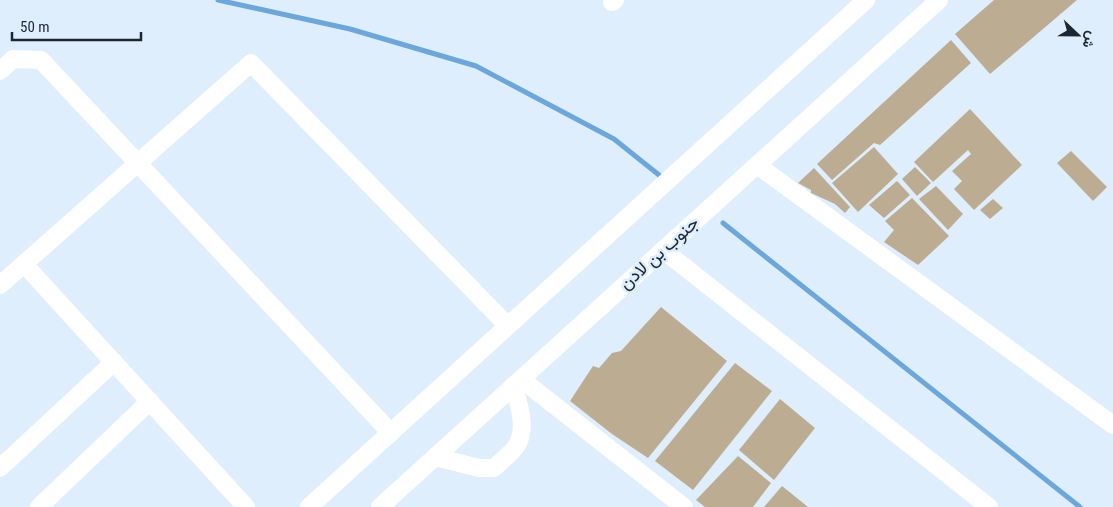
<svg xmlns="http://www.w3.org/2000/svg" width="1113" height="507" viewBox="0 0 1113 507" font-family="'Roboto Condensed',Vazirmatn,sans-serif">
  <rect width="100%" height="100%" fill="#dfeefc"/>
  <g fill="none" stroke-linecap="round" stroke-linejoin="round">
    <!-- stream -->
    <g stroke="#6ba7dc" stroke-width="5">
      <path d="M218,0L350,29L476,66L614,139L659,175"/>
      <path d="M723,223L1080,507"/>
    </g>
  </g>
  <!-- building -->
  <g fill="#bcac92">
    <path d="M994,0H1077L990,74L955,34Z"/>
    <path d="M951,40L971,63L880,145L874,143L832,180L817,164Z"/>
    <path d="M970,109L1022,165L974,210L954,189L962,181L952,171L971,154L968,150L933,182L914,162Z"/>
    <path d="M874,147L898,174L858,212L832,183Z"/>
    <path d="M1071,151L1107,187L1093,201L1057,163Z"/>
    <path d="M915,167L931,183L917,196L902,179Z"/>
    <path d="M814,168L850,207L845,213L835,204L811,193V190L798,183Z"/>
    <path d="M897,181L910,195L884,218L869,205Z"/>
    <path d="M936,186L963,214L948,230L919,199Z"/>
    <path d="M912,198L949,236L918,265L884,242L894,230L885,221Z"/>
    <path d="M993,199L1003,208L990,219L980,210Z"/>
    <path d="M661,307L727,361L648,458L612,434L570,401L593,366L599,368L612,353L621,351Z"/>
    <path d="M735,363L772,391L693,490L655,461Z"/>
    <path d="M780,399L815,428L774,480L739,450Z"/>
    <path d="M738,456L771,483L753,507H705L696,500Z"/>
    <path d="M782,486L808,507H764Z"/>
  </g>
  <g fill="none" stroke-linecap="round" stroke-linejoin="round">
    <!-- minor -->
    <g stroke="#fff" stroke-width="18">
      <path d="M612,2L615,0"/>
      <path d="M0,71L13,59L41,60L391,433"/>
      <path d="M757,165L1113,425"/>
      <path d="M663,250L989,507"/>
      <path d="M24,264L246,507"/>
      <path d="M0,285L251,63L508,326"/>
      <path d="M521,379L684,507"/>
      <path d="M435,457L479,468H494C500,462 514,451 517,445C527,428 519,403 513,386"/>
      <path d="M0,468L114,362"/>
      <path d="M39,507L150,401"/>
      <path d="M309,507L866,0"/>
      <path d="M380,507L939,0"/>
    </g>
  </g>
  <g text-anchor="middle" stroke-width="5" stroke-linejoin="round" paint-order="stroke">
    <!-- street labels -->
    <g font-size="18" fill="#1c262e" stroke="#dfeefc">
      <text transform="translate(659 253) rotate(-42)" y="6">جنوب بن لادن</text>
    </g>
  </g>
  <!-- north arrow -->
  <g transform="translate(1078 35) rotate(112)" stroke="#dfeefc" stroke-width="4" paint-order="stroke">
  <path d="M0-4L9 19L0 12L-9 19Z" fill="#1c262e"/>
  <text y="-8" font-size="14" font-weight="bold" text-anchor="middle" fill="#1c262e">ش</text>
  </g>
  <!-- scale -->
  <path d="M12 32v8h129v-8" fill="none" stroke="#1c262e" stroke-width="2.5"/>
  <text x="20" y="32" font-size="15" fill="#1c262e" stroke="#dfeefc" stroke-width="4" paint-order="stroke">50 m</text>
</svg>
